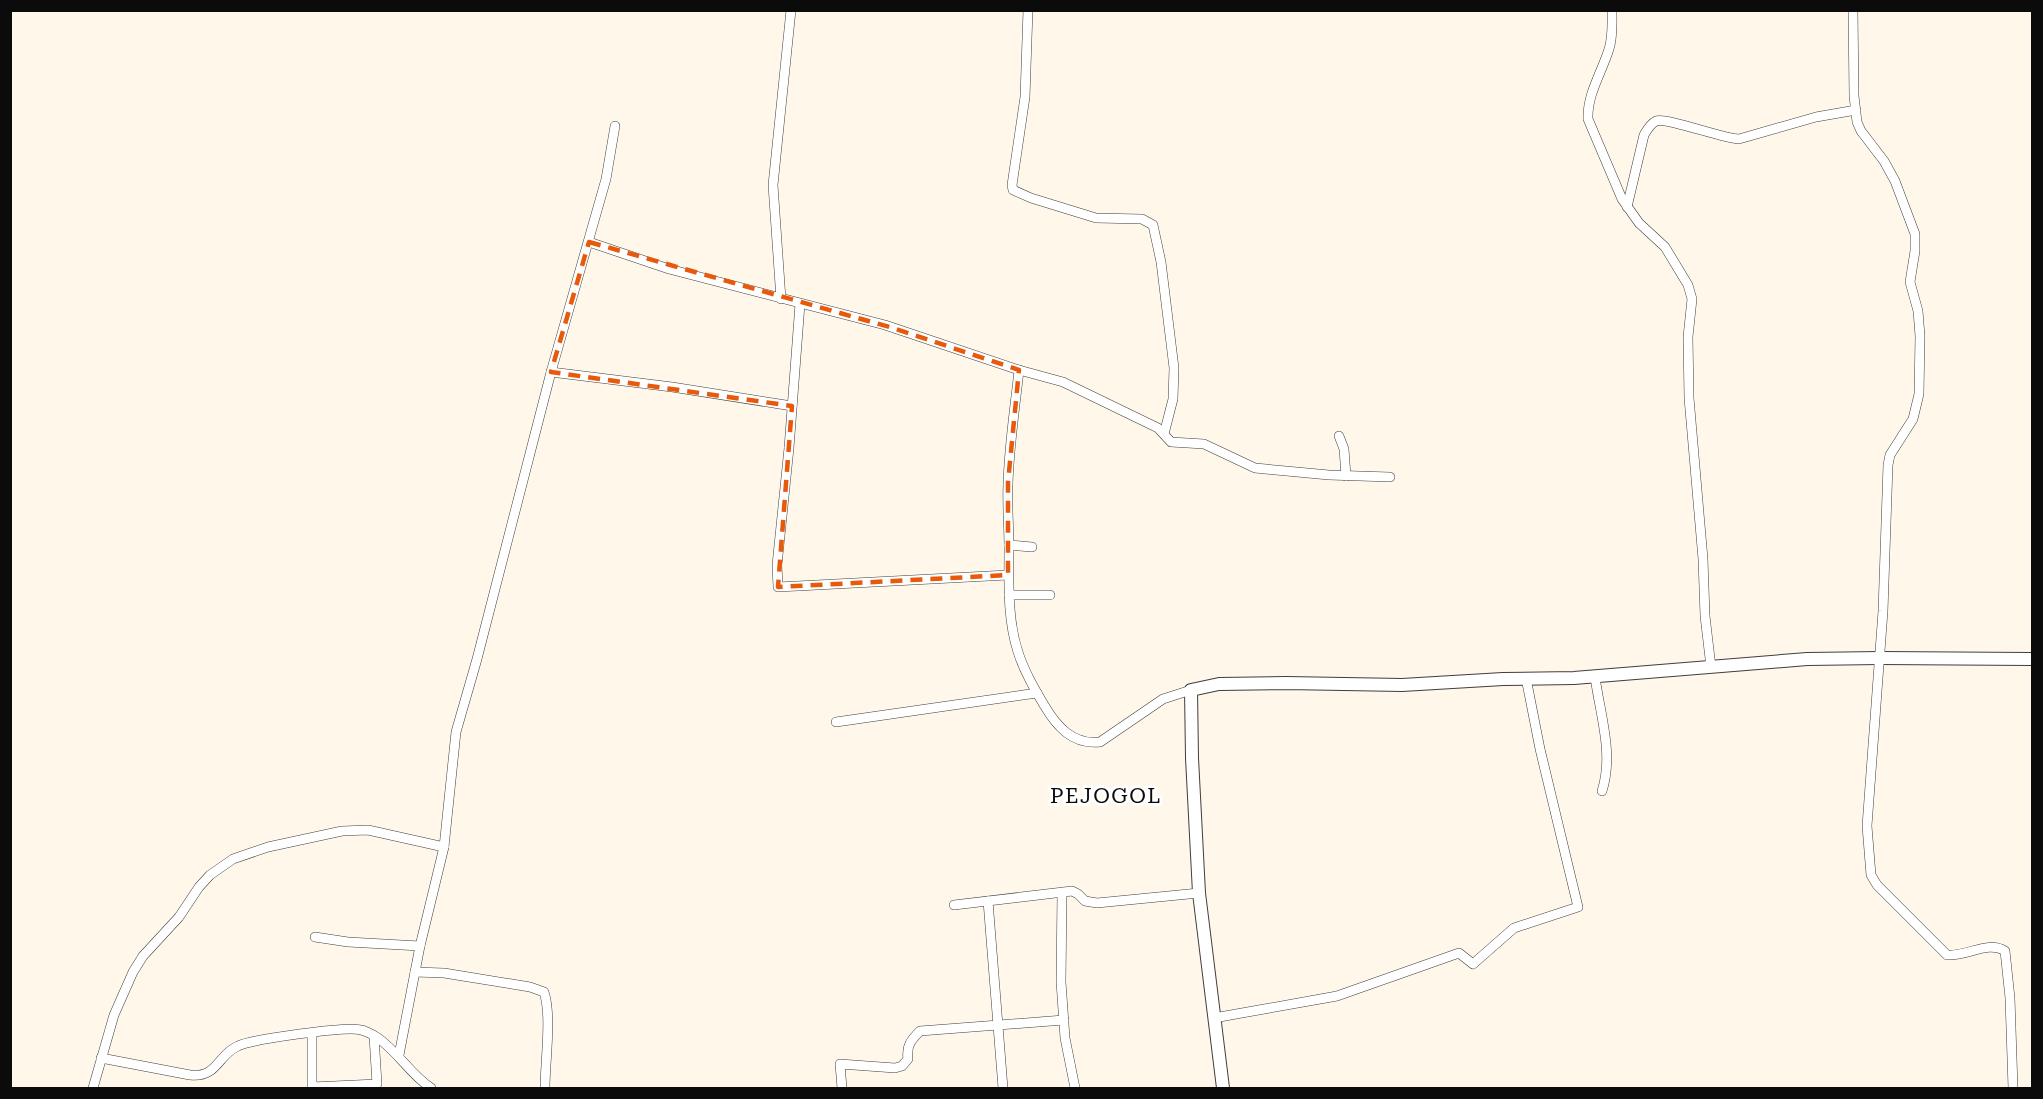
<svg xmlns="http://www.w3.org/2000/svg" width="2043" height="1099" viewBox="0 0 2043 1099" font-family="'Roboto Serif',serif">
  <rect width="100%" height="100%" fill="#fff7e9"/>
  <g fill="none" stroke-linecap="round" stroke-linejoin="round">
    <defs>
      <g id="minor">
        <path d="M1028,10L1025,97L1012,185L1013,190L1031,198L1096,218L1142,219L1153,225L1161,262L1174,368L1173,399L1164,434"/>
        <path d="M1612,10C1612,23 1613,37 1609,49C1602,72 1587,94 1588,119L1622,199L1639,223L1665,247L1688,285L1692,299L1688,337L1689,398L1703,559L1705,616L1711,667"/>
        <path d="M1853,10L1854,96L1857,122L1861,131L1884,161L1895,181L1915,234V251L1910,282L1918,311L1920,336L1919,394L1913,419L1890,455L1888,465L1883,611L1867,826L1871,875L1877,885L1947,955C1966,957 1988,940 2005,951L2010,998L2013,1088"/>
        <path d="M1627,207L1644,135C1647,130 1650,124 1656,121C1666,117 1721,138 1739,139L1816,117L1856,110"/>
        <path d="M589,242L669,269L885,325L1019,370L1063,382L1158,428L1171,442L1204,444L1255,468L1329,475L1390,477"/>
        <path d="M781,299L773,185L791,10"/>
        <path d="M800,304L789,448L777,565L778,587L1008,575"/>
        <path d="M1019,370C1015,408 1009,446 1008,484C1007,505 1009,526 1009,548C1009,582 1007,618 1018,652C1024,671 1034,688 1044,705C1057,727 1073,745 1100,742L1163,699L1191,690"/>
        <path d="M551,372L672,387L792,406"/>
        <path d="M1339,436L1344,449L1346,476"/>
        <path d="M1009,545L1032,547"/>
        <path d="M1009,595H1050"/>
        <path d="M1595,677C1600,714 1614,754 1602,791"/>
        <path d="M836,722L1037,693"/>
        <path d="M1062,893L1061,982L1065,1038L1075,1088"/>
        <path d="M988,901L1003,1088"/>
        <path d="M954,905L1072,891L1078,894L1085,901L1097,903L1199,893"/>
        <path d="M315,937L348,942L420,946"/>
        <path d="M415,972L444,973L530,987L544,992C552,1016 545,1062 545,1088"/>
        <path d="M1214,1018L1337,996L1459,953L1473,964L1514,928L1578,907L1540,749L1526,678"/>
        <path d="M312,1033V1087L377,1084L374,1036"/>
        <path d="M399,1055L420,946L444,847L456,732L477,659L551,372L606,179L615,126"/>
        <path d="M101,1058L190,1075C218,1078 217,1055 238,1046C253,1039 346,1026 361,1030C367,1031 373,1035 378,1038C398,1052 411,1075 431,1088"/>
        <path d="M93,1088L114,1015L133,972L143,956L179,917L199,887L210,875L233,859L268,847L342,831L368,830L444,847"/>
        <path d="M842,1088L840,1064L895,1068L902,1066L908,1059C906,1046 911,1040 920,1031L1064,1020"/>
      </g>
      <path id="tertiary" d="M1223,1088L1199,893L1192,758L1191,690L1219,684L1286,683L1402,685L1503,679L1574,678L1807,659L1880,658L2032,659"/>
    </defs>
    <!-- minor casing -->
    <use href="#minor" stroke="#3e3e3e" stroke-width="10"/>
    <!-- tertiary casing -->
    <use href="#tertiary" stroke="#3e3e3e" stroke-width="14"/>
    <!-- minor -->
    <use href="#minor" stroke="#fff" stroke-width="9"/>
    <!-- tertiary -->
    <use href="#tertiary" stroke="#fff" stroke-width="12"/>
  </g>
  <!-- marked area -->
  <path fill="none" stroke="#e8590c" stroke-width="4.5" stroke-dasharray="12 8" stroke-linejoin="round" d="M589,242L893,328L1019,370L1008,482V575L778,587L792,406L551,372Z"/>
  <g text-anchor="middle" stroke-width="6" stroke-linejoin="round" paint-order="stroke">
    <!-- quarter labels -->
    <g font-size="21" letter-spacing="1.5" fill="#0b0b0b" stroke="#fff">
      <text x="1106" y="803">PEJOGOL</text>
    </g>
  </g>
  <!-- border -->
  <rect width="2043" height="1099" fill="none" stroke="#0b0b0b" stroke-width="24"/>
</svg>
